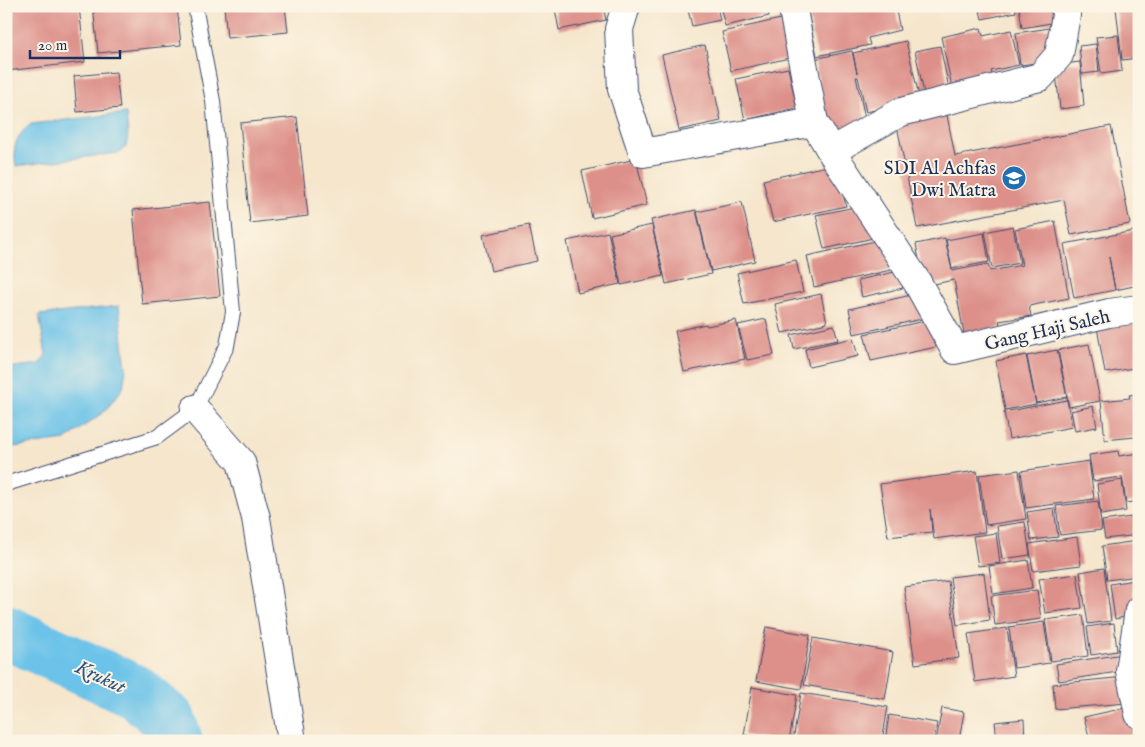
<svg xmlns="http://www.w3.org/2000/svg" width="1145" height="747" viewBox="0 0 1145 747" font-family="'IM FELL English',serif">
  <rect width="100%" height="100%" fill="#fcf5e5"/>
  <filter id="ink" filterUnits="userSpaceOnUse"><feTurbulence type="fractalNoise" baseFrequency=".02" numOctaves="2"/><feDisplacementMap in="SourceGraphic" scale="10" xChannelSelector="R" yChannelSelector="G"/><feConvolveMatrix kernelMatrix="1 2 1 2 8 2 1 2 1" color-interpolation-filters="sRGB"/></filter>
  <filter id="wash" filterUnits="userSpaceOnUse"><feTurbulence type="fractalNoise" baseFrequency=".0096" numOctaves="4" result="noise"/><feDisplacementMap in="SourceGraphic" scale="20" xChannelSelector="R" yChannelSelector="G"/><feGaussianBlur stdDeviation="1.12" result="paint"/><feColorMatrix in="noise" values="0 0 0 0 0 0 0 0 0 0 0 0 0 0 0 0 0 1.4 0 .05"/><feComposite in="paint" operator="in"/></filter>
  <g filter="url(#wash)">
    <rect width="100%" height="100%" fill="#f5e6cc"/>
    <!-- water -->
    <g fill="#6cc3e9" stroke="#4479a4">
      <path d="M126,113L128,134L126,147L118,153L16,166C13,146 14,138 31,124Z"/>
      <path d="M119,306L126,369L123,388L105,411L65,440L6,448V368L39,364L46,355L39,315Z"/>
    </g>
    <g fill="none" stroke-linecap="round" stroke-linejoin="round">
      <!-- river -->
      <path stroke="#6cc3e9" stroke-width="54" d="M6,632L136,692L169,720L176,741"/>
    </g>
    <g id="blocks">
      <!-- building -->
      <g fill="#dd908a">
        <path d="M6,6H79L85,62L6,71Z"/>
        <path d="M93,6H177L181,45L98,53Z"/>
        <path d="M224,6H285L288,32L227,38Z"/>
        <path d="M566,6H603L606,20L559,30L555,9Z"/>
        <path d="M687,6H717L720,20L692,26Z"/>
        <path d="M720,6H767L769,16L725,26Z"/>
        <path d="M835,6H895L900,30L868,38L870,45L817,56L808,12Z"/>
        <path d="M979,6H1015L1016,12L982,19Z"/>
        <path d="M1019,6H1059L1062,21L1022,28Z"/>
        <path d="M1129,6H1139V58L1122,60L1116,8Z"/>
        <path d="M785,18L794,57L731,71L722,32Z"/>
        <path d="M981,28L983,36L1011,30L1019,65L991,71L994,82L953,91L941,37Z"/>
        <path d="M1050,28L1053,61L1020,65L1016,33Z"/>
        <path d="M1118,35L1122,71L1101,74L1096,37Z"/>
        <path d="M906,41L920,100L866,112L858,77H856L867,127L830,135L814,59L852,51L857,73L853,53Z"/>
        <path d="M1096,44L1099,72L1082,74L1079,46Z"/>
        <path d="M705,45L721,121L679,130L662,55Z"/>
        <path d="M940,46L950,93L925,98L915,51Z"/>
        <path d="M1080,62L1084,106L1060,109L1055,65Z"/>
        <path d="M788,68L797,108L745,120L736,79Z"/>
        <path d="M116,72L120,108L77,112L74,76Z"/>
        <path d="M945,105L955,156L1111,126L1130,224L1071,235L1064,200L917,228L895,115Z"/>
        <path d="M297,117L308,216L250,223L240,123Z"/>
        <path d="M636,159L647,205L592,218L582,171Z"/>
        <path d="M836,164L846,206L773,222L763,180Z"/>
        <path d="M210,202L220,296L142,304L133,210Z"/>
        <path d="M742,202L755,261L711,271L697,212Z"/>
        <path d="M865,205L873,238L824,249L816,215Z"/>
        <path d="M696,210L711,274L666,284L651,220Z"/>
        <path d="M1055,221L1069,298L1029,306L1031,316L999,321L1001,327L964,334L954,280L924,286L916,244L945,238L952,271L988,264L990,271L1022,265L1015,229Z"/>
        <path d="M529,225L537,261L491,271L483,235Z"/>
        <path d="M652,225L663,276L621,285L610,234Z"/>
        <path d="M1013,226L1020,263L992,268L985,232Z"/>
        <path d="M1139,230V285L1115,290L1109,257L1115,290L1074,298L1064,244Z"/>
        <path d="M608,232L620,284L578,293L567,241Z"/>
        <path d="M984,233L989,262L952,269L946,240Z"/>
        <path d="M884,239L891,270L814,287L807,256Z"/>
        <path d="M796,260L803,292L744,304L737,273Z"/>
        <path d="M899,271L903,288L862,297L858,280Z"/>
        <path d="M821,294L827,323L782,333L775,304Z"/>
        <path d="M916,294L922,319L854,334L849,309Z"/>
        <path d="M766,319L774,355L747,360L738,325Z"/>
        <path d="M736,320L745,359L684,372L675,331L706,324L707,326Z"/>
        <path d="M930,320L936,347L871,361L864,334Z"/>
        <path d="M1134,320L1139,345V367L1105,373L1097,327Z"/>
        <path d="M834,325L838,340L794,349L791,335Z"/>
        <path d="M853,338L858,356L809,367L805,349Z"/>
        <path d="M1089,344L1100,401L1069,407L1058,350Z"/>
        <path d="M1057,350L1067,397L1036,403L1027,356Z"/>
        <path d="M1026,355L1036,404L1005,410L996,361Z"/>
        <path d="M1139,394V440H1135V437L1105,440L1101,401L1130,398L1129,395Z"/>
        <path d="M1067,400L1072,427L1009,439L1004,412Z"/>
        <path d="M1093,406L1097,427L1075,431L1071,411Z"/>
        <path d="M1118,451L1119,456L1139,453V501L1126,503L1122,477L1093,481L1089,455Z"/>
        <path d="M1089,461L1094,499L1026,508L1021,471Z"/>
        <path d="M1019,470L1026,519L986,525L979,475Z"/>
        <path d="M977,471L985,532L934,539L930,509L932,532L888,537L880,484Z"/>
        <path d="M1122,480L1126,511L1101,515L1097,484Z"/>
        <path d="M1098,501L1102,530L1060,535L1056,506Z"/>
        <path d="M1054,508L1058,537L1031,540L1027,512Z"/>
        <path d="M1139,516V535L1105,539L1102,521Z"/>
        <path d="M1025,522L1030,555L1002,559L997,526Z"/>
        <path d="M996,533L1000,563L978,566L973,536Z"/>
        <path d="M1077,537L1081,565L1033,571L1029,544Z"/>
        <path d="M1137,541L1139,576L1107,580L1102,546Z"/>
        <path d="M1028,560L1032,588L993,594L989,566Z"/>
        <path d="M1104,568L1111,621L1088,624L1080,572Z"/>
        <path d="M984,573L990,620L957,625L950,577Z"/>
        <path d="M1077,574L1082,608L1045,613L1039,579Z"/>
        <path d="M1134,580L1133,615L1115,619L1110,584Z"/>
        <path d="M948,581L959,658L915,664L904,587Z"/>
        <path d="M1037,590L1041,619L995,625L991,596Z"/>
        <path d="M1083,615L1088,656L1051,661L1045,620Z"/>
        <path d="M1044,622L1050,663L1014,668L1009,627Z"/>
        <path d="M1114,623L1117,651L1091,655L1087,627Z"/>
        <path d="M766,627L810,635L801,689L756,681Z"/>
        <path d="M1007,628L1014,676L975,682L968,634Z"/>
        <path d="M813,638L893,652L885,699L804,685Z"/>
        <path d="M1124,654V671L1059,681L1056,664Z"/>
        <path d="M1125,677L1127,703L1055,709L1053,684Z"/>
        <path d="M752,687L797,695L789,741H778L744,735Z"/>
        <path d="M801,693L888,707L882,741H793Z"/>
        <path d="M1129,707L1137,741H1090L1084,717Z"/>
        <path d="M942,708L964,712L959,741H936Z"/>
        <path d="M889,715L937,723L934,741H885Z"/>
        <path d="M1024,719L1025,741H997L995,722Z"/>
      </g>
    </g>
  </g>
  <g filter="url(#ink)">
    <use href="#blocks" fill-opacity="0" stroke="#3c4a6e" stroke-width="1"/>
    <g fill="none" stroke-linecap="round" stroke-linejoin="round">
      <defs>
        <path id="lane" d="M6,484L157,437L195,409L227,346L233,312L213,101L195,6"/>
        <g id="street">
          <path d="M626,6L619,29L622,89L643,153L814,122"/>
          <path d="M794,6V15L814,122L831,151L917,282L955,350L1109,313L1139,309"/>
          <path d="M831,151L901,112L1040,77L1059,55L1066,15L1065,6"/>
          <path d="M195,409L241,462L256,518L292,741"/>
          <path d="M1139,610L1130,671L1139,714"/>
        </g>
      </defs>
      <!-- lane casing -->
      <use href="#lane" stroke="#3c4a6e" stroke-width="16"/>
      <!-- street casing -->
      <use href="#street" stroke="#3c4a6e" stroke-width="30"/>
      <!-- lane -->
      <use href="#lane" stroke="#fff" stroke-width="14"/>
      <!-- street -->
      <use href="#street" stroke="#fff" stroke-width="28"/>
    </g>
  </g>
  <!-- icons -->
  <defs>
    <symbol id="school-disc" viewBox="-11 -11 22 22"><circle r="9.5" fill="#1f6fb2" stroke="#fcf5e5"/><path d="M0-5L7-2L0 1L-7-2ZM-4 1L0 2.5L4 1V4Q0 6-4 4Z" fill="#fff"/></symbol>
  </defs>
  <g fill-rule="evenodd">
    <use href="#school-disc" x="1000" y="164" width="28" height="28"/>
  </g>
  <g text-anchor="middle" stroke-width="4" stroke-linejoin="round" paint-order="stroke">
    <!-- poi labels -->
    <g font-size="19" fill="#1b2f5e" stroke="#fcf5e5" text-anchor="end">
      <text x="996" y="174">SDI Al Achfas<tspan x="996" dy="22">Dwi Matra</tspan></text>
    </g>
    <!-- street labels -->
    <g font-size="19" fill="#1b2f5e" stroke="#fcf5e5">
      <text transform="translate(1047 329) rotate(-13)" y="7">Gang Haji Saleh</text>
    </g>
    <!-- water labels -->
    <g font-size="20" font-style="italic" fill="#2f5481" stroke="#fcf5e5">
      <text transform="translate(101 676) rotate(25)" y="7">Krukut</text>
    </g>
  </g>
  <!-- margin -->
  <rect width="1145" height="747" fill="none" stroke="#fcf5e5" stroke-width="25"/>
  <!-- scale -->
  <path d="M30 50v8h90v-8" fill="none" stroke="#1b2f5e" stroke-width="2.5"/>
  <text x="38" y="50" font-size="15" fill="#1b2f5e" stroke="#fcf5e5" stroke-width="4" paint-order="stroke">20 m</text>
</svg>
